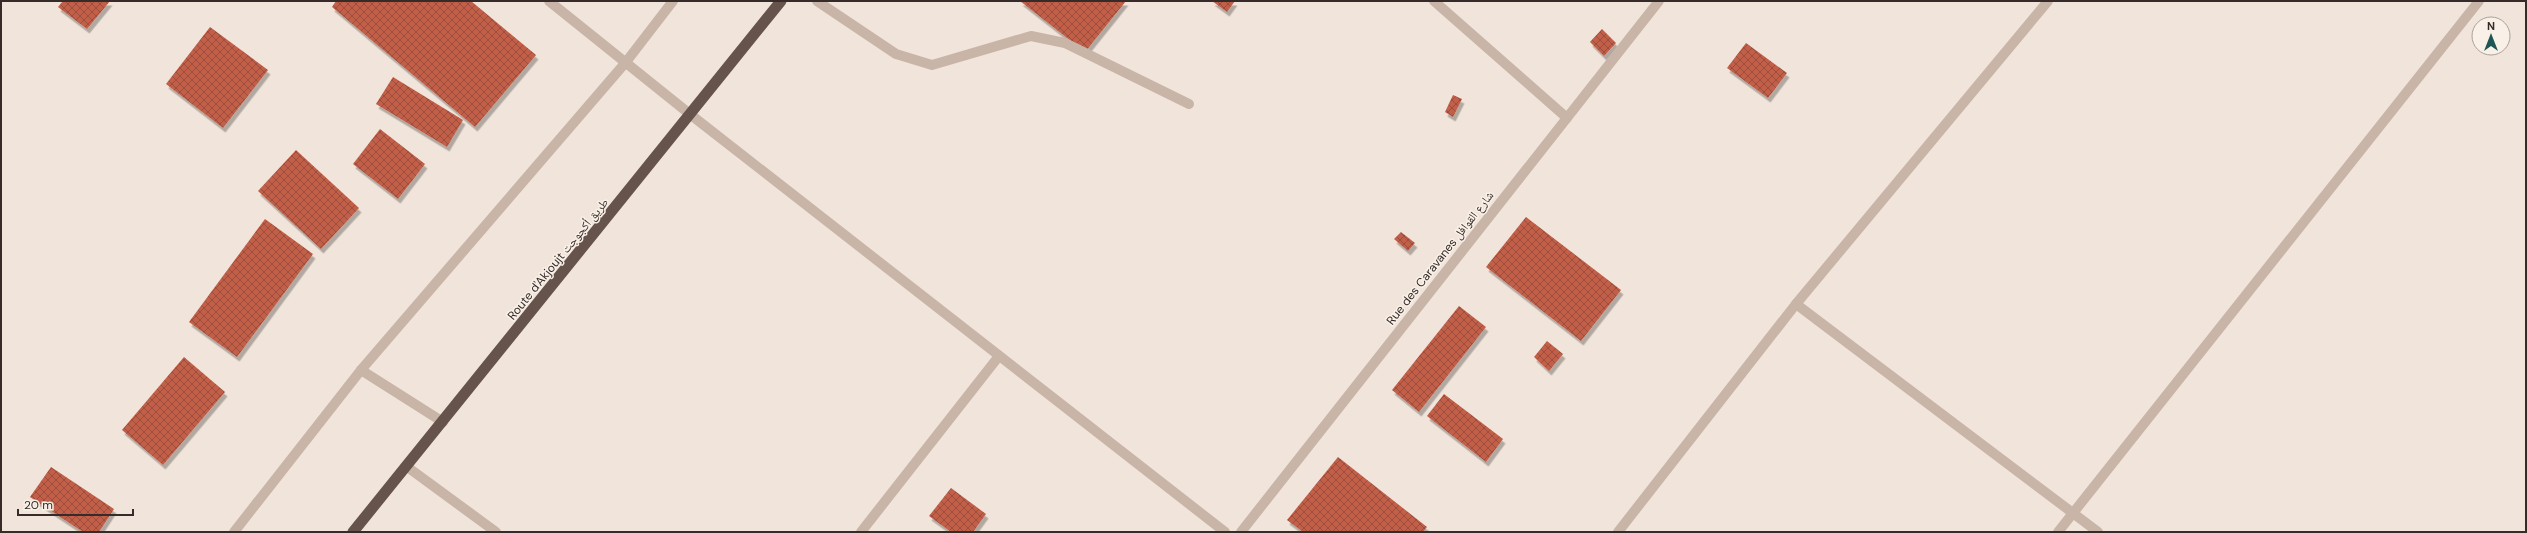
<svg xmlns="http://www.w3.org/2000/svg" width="2527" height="533" viewBox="0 0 2527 533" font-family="'DM Sans','Noto Naskh Arabic',sans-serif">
  <defs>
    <pattern id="building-cross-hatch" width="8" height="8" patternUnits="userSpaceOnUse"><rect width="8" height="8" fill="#c25e48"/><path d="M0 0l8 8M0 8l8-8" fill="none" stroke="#9e4e3c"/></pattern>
    <filter id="shadow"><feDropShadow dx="2.5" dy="4.5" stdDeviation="0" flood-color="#0004"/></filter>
  </defs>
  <rect width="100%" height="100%" fill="#f1e5db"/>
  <!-- building -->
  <g fill="url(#building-cross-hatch)" filter="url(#shadow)">
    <path d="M63,1H110L87,29L58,7Z"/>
    <path d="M336,1H471L536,55L475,127L332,7Z"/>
    <path d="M1020,1H1126L1085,52Z"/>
    <path d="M1212,1H1235L1227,12Z"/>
    <path d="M210,27L268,70L223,128L166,84Z"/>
    <path d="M1602,29L1616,43L1604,56L1590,42Z"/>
    <path d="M1746,43L1787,73L1768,98L1727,68Z"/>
    <path d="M393,77L463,120L447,147L376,104Z"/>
    <path d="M1453,95L1462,99L1453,117L1445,112Z"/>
    <path d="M380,129L425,164L398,199L353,164Z"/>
    <path d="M296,150L359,208L321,249L258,191Z"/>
    <path d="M1526,217L1621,290L1581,341L1486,267Z"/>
    <path d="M265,219L313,254L237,357L189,322Z"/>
    <path d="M1401,232L1415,243L1408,251L1394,239Z"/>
    <path d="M1459,306L1486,327L1419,412L1392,390Z"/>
    <path d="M1547,341L1563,354L1549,371L1534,357Z"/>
    <path d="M184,357L225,392L163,465L122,430Z"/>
    <path d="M1444,394L1503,439L1486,462L1427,416Z"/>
    <path d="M1338,457L1427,527L1423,532H1303L1287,520Z"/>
    <path d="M51,467L114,509L99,532H83L30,497Z"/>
    <path d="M951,488L986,514L973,532H951L929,516Z"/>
  </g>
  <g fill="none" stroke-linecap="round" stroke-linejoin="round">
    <!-- service -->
    <g stroke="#c9b5a8" stroke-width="10">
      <path d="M817,1L896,54L932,65L1031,36L1065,43L1189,104"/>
      <path d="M361,370L443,422"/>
      <path d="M234,532L361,370L626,62L673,1"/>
    </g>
    <!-- minor -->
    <g stroke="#c9b5a8" stroke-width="10">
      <path d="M549,1L691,115L1225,532"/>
      <path d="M1434,1L1567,118"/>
      <path d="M1796,304L2098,532"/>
      <path d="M406,466L496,532"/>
      <path d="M861,532L999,356"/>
      <path d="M1241,532L1659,1"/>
      <path d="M1618,532L1796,304L2048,1"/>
      <path d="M2058,532L2479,1"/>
    </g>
    <!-- trunk -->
    <path stroke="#66534c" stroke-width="11" d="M353,532L781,1"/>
  </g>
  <g text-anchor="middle" stroke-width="3" stroke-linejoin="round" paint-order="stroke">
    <!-- street labels -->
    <g font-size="12" fill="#362b28" stroke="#f9f0e7">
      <text transform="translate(1440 258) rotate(-52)" y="4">Rue des Caravanes شارع القوافل</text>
      <text transform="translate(558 259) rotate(-51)" y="4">Route d'Akjoujt طريق أكجوجت</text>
    </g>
  </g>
  <!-- border -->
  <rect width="2527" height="533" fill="none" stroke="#362b28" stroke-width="4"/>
  <!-- north arrow -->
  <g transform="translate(2491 36)"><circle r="19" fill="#f9f0e7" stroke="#aba19b"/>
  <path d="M0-3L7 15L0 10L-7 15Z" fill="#1e5656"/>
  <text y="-6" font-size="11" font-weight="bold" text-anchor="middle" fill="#362b28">N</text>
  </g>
  <!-- scale -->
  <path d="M18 509v6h115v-6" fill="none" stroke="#362b28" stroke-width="2"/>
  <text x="24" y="509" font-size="12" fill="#362b28" stroke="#f9f0e7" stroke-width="3" paint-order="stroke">20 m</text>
</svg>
